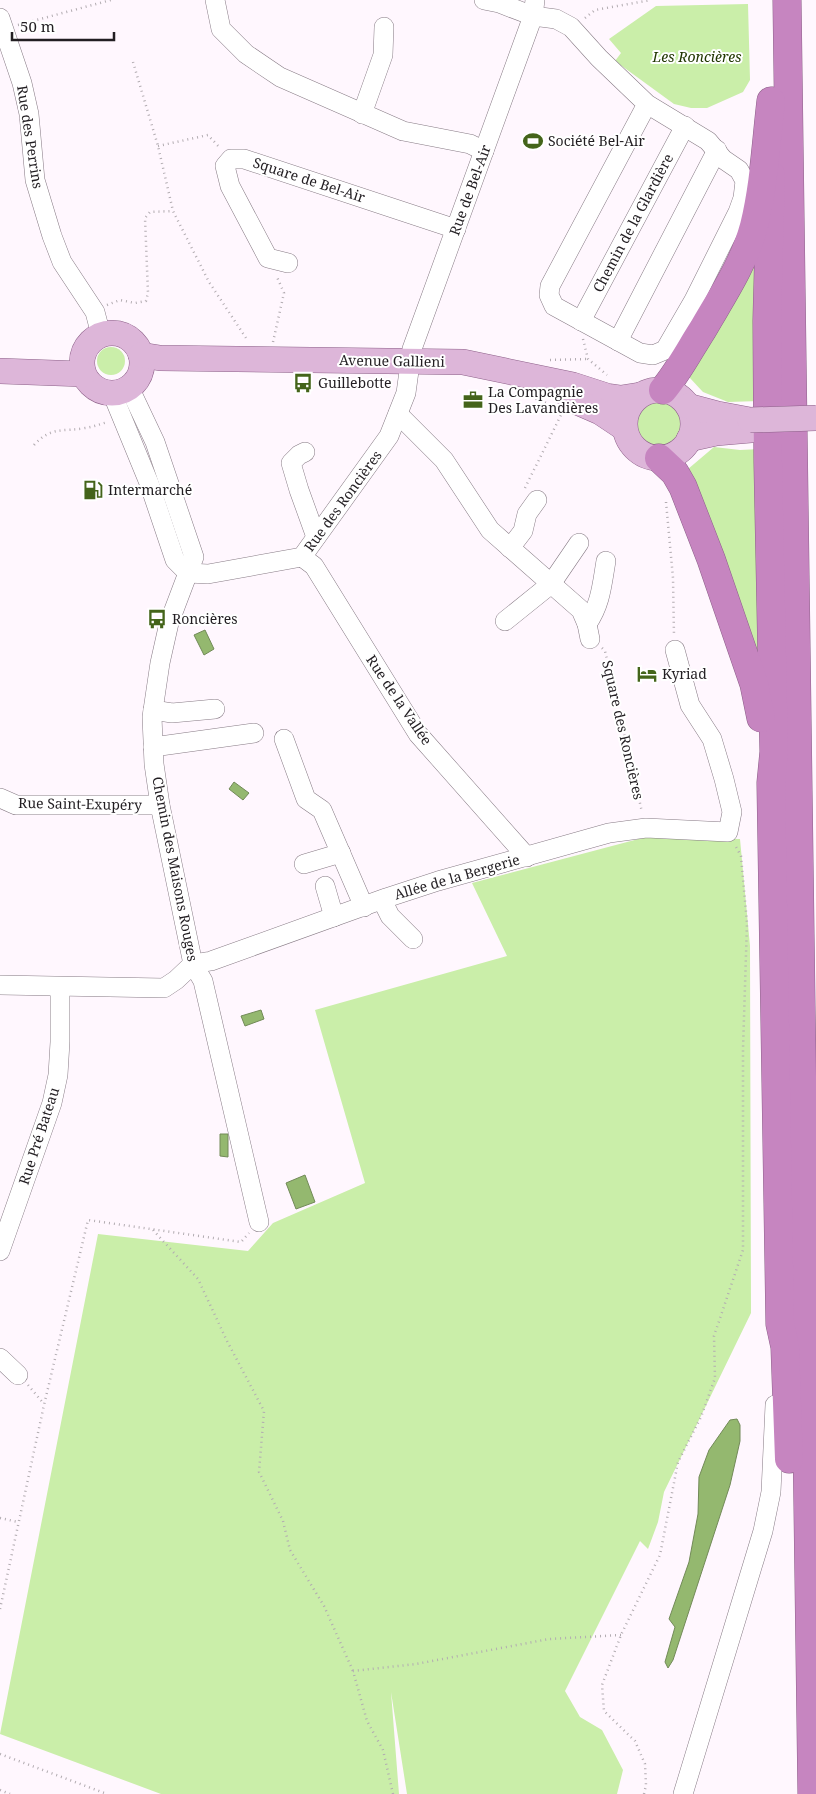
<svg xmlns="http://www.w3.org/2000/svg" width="816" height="1794" viewBox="0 0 816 1794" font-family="'Noto Serif',serif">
  <rect width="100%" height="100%" fill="#fff7fe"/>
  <!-- green -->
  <g fill="#caeea9">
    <path d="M748,4L750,80L743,92L707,108H691L674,104L615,61L621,53L609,39L656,6Z"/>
    <path d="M756,258L760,401L728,402L703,392L689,377Z"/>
    <circle cx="111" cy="361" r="14"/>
    <circle cx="659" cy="424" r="24"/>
    <path d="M714,447L740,450L760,449V670L681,475Z"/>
    <path d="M646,837L740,839L750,946L751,1313L664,1492L658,1522L648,1549L640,1541L565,1691L580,1717L602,1730L623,1770L617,1794H407L391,1692L399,1794H161L0,1734L98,1234L248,1251L273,1223L365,1183L315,1010L507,956L472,883Z"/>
  </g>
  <!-- water -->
  <g fill="#94b86f" stroke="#728a58">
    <path d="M205,630L214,649L204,655L194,635Z"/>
    <path d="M234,782L249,793L243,800L229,789Z"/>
    <path d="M261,1010L264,1019L245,1026L241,1016Z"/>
    <path d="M220,1134H228V1157L220,1156Z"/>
    <path d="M305,1175L315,1202L296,1209L286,1183Z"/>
    <path d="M737,1419L740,1425V1441L730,1485L673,1660L668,1668L665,1662L675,1627L669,1619L689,1562L698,1514L699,1477L709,1450L730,1420Z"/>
  </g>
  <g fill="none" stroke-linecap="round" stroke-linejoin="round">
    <defs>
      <g id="minor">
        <path d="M215,0L221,29L246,54L280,77L403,131L470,144L484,151"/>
        <path d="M484,0L499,3L533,16L556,19L571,27L599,58L647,104L708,141L723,159L739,170L745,181L743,198L738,212L694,300L665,350L653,355L640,353L554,306L549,295L550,286L647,104"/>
        <path d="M0,18L22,83L29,114L35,180L52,236L62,262L95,312L101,335"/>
        <path d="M362,114L383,55L384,27"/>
        <path d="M288,263L268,258L230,186L225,166L231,159H244L456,229"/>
        <path d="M581,321L685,126"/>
        <path d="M618,341L717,150"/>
        <path d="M129,387L155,442L194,557L169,623L160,663L152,717L154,764L160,805L193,964L203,981L259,1222"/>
        <path d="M112,393L149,483L175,560L188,573"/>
        <path d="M398,414L444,460L490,530L581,610L587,624L590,639"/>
        <path d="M305,452L299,455L291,463L299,490L316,537"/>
        <path d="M510,548L523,531L527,514L537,500"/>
        <path d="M302,557L314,566L418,734L527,857"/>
        <path d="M188,573L208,574L302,557L389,436L406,393L412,349L533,16L535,0"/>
        <path d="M505,621L551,584L579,543"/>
        <path d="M587,624C601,604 602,584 606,561"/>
        <path d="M153,710L172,713L215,709"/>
        <path d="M284,739L306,799L322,810L364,907"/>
        <path d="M153,747L254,733"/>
        <path d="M0,798L16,805H160"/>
        <path d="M304,864L341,853"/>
        <path d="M325,886L334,917"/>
        <path d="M382,900L390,916L413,939"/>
        <path d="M193,964L211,961L386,898L438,881L609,833L646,828L728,832L732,812L724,779L712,739L690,705L675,650"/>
        <path d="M0,985L164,988L176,980L193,964"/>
        <path d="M0,1251L52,1103L58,1075L60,1042V987"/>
        <path d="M0,1358L18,1375"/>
        <path d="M683,1794L763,1531L771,1492L775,1405"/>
      </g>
      <g id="major">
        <circle cx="112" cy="363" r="30"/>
        <path d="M141,355L160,358L463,362L573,385L607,396L621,398L640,395"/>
        <path d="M0,371L83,374"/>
        <circle cx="659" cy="424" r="34"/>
        <path d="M570,399L600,412L624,428"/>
        <path d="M688,406L718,414L750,420"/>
        <path d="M689,439L716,433L751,430"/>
      </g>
      <g id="highway">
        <path d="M787,0L812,1794"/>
        <path d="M771,175L767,321L768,462L774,752L771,783L780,1324L785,1347L789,1459"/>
        <path d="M663,390C679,371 690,349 703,329C722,296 744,264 754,226C764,186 766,143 771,101"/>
        <path d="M659,458L675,473L683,487L711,559L754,684L761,718"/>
      </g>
    </defs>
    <!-- minor casing -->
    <use href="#minor" stroke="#877b85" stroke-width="20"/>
    <!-- major casing -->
    <use href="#major" stroke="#8d6189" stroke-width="26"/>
    <!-- highway casing -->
    <use href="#highway" stroke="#8d6189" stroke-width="29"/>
    <!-- path -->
    <g stroke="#b2acb1" stroke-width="2.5" stroke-dasharray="1 4" stroke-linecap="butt">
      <path d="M585,18L595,10L651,0"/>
      <path d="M18,25L111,0"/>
      <path d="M133,62L158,146L173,211L209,282L248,341"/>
      <path d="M158,146L208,135L220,148"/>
      <path d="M107,305L120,300L135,303L146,301L148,293L145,218L150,212L173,211"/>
      <path d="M583,339L588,359L607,375"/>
      <path d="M273,342L284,293L277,277"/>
      <path d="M550,360L588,359"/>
      <path d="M531,397L552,405"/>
      <path d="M34,445C51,426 64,432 85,428C93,427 100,424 108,422"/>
      <path d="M525,488L561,415"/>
      <path d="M666,502L673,578L674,636"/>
      <path d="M602,648L605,651L642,812"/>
      <path d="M153,1230L198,1279L227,1341L264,1411L259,1472L283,1521L290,1550L324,1606L353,1671"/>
      <path d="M28,1385L44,1404"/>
      <path d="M0,1518L18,1522"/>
      <path d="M0,1609L44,1405L88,1220L241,1242L249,1233"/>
      <path d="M0,1754L107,1794"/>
      <path d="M0,1790L10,1794"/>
      <path d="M393,1794L383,1750L367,1721L353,1671L416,1664L549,1639L621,1635"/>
      <path d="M644,1794L646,1785L645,1764L635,1741L604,1711L602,1685L621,1635L660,1555L678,1462L701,1417L715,1378L714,1336L743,1250V1049L747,923L741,856L735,845"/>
    </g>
    <!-- minor -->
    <use href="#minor" stroke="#fff" stroke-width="19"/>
    <!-- major -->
    <use href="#major" stroke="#ddb6d9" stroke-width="25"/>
    <!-- highway -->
    <use href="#highway" stroke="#c685c0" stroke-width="28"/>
    <defs>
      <path id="major-bridge" d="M750,420L816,418"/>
    </defs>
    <!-- major-bridge casing -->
    <use href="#major-bridge" stroke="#8d6189" stroke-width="26" stroke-linecap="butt"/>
    <!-- major-bridge -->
    <use href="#major-bridge" stroke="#ddb6d9" stroke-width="25"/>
  </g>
  <!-- icons -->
  <defs>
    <symbol id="stadium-bare" viewBox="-9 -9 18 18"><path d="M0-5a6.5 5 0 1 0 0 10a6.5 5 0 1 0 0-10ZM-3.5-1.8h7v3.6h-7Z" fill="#44641a" stroke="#fff" stroke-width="2.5" paint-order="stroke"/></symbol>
    <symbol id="bus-bare" viewBox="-9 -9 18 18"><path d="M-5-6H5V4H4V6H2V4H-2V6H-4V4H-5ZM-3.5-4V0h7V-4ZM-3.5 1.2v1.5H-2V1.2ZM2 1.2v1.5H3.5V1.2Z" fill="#44641a" stroke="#fff" stroke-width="2.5" paint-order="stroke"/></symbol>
    <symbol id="office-bare" viewBox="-9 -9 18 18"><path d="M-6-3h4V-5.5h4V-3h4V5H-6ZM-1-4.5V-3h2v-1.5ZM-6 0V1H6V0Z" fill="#44641a" stroke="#fff" stroke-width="2.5" paint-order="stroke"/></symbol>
    <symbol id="fuel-bare" viewBox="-9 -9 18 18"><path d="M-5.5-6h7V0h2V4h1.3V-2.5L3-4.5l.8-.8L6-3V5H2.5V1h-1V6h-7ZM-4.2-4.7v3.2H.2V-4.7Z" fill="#44641a" stroke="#fff" stroke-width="2.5" paint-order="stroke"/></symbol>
    <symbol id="hotel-bare" viewBox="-9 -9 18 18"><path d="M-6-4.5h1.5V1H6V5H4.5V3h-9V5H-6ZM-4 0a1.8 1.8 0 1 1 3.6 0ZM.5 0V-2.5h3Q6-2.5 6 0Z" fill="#44641a" stroke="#fff" stroke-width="2.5" paint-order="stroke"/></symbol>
  </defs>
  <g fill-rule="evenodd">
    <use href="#stadium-bare" x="519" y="127" width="28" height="28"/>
    <use href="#bus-bare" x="289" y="369" width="28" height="28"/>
    <use href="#office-bare" x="459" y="386" width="28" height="28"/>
    <use href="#fuel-bare" x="79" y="476" width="28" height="28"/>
    <use href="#bus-bare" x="143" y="605" width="28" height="28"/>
    <use href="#hotel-bare" x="633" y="660" width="28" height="28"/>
  </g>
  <g text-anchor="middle" stroke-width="4" stroke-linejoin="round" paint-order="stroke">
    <!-- park labels -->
    <g font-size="14" font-style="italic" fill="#203600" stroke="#fff">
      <text x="697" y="62">Les Roncières</text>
    </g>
    <!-- street labels -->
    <g font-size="14" fill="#221e22" stroke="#fff">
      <text transform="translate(30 137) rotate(81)" y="5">Rue des Perrins</text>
      <text transform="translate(309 180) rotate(18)" y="5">Square de Bel-Air</text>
      <text transform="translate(470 190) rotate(-70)" y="5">Rue de Bel-Air</text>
      <text transform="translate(633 223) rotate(-62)" y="5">Chemin de la Glardière</text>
      <text transform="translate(392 361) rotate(1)" y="5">Avenue Gallieni</text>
      <text transform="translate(343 501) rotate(-54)" y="5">Rue des Roncières</text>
      <text transform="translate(399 700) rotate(56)" y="5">Rue de la Vallée</text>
      <text transform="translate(623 730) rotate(77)" y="5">Square des Roncières</text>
      <text transform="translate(80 804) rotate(1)" y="5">Rue Saint-Exupéry</text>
      <text transform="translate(175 869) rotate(79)" y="5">Chemin des Maisons Rouges</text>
      <text transform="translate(457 877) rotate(-16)" y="5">Allée de la Bergerie</text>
      <text transform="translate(39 1136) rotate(-72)" y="5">Rue Pré Bateau</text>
    </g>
    <!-- poi labels -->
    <g font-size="14" fill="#221e22" stroke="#fff" text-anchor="start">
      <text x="548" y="146">Société Bel-Air</text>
      <text x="318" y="388">Guillebotte</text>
      <text x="488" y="397">La Compagnie<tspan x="488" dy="16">Des Lavandières</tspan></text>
      <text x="108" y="495">Intermarché</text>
      <text x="172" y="624">Roncières</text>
      <text x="662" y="679">Kyriad</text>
    </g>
  </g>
  <!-- scale -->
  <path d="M12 32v8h102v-8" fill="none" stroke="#221e22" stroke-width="2.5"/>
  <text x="20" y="32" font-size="15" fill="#221e22" stroke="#ffffff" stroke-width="4" paint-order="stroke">50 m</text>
</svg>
